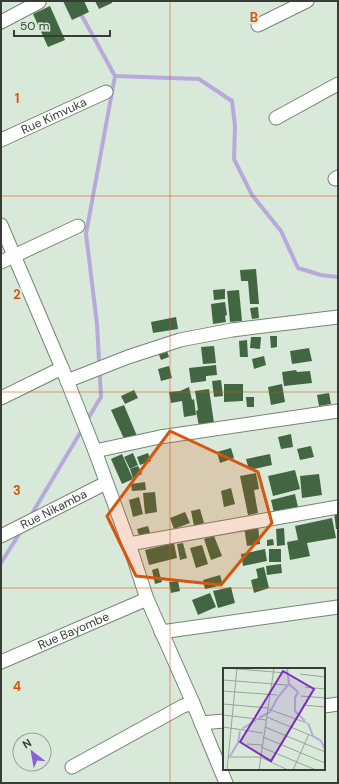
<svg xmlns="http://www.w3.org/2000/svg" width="339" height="784" viewBox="0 0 339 784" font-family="'DM Sans',sans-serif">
  <rect width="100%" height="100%" fill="#d9e9d9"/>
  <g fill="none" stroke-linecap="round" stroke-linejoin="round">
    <!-- stream -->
    <g stroke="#b7aadb" stroke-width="4">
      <path d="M78,13L82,16L115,76L86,234L97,324L101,397L86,422"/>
      <path d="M115,76L199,79L232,101L235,126L234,159L252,195L281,231L298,268L321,275L338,277"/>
      <path d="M30,517L83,428"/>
      <path d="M1,563L21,531"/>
    </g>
  </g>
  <!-- building -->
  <g fill="#426642">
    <path d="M63,1H84L89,12L72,20Z"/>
    <path d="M95,1H112V3L99,9Z"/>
    <path d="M50,6L65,40L48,47L33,14Z"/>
    <path d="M256,269L259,304H250L248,281H241L240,270Z"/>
    <path d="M225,289V299L214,300L213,290Z"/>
    <path d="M239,290L242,321L230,322L227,291Z"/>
    <path d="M225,302L227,315L225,316L226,322L213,324L211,304Z"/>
    <path d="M258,307L259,318L252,319L250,308Z"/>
    <path d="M176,317L178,329L153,333L151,322Z"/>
    <path d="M270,336H277V347L271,348Z"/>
    <path d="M251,337H261L260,349L250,348Z"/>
    <path d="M247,340L248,357H240L239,341Z"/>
    <path d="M214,346L216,363L203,364L201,347Z"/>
    <path d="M166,348L169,357L161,360L158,352Z"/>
    <path d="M309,348L312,361L292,364L290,351Z"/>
    <path d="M264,356L266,365L254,369L252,359Z"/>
    <path d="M216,365L217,375L206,376V381L191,383L189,368Z"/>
    <path d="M169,366L172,378L161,381L158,369Z"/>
    <path d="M296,370L297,372L310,371L312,383L284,386L282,372Z"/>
    <path d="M221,380L223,396L214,397L212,381Z"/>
    <path d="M224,384H243V401L224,402Z"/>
    <path d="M282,384L285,402L271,405L268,387Z"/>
    <path d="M189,387L192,400L194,399L196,415L184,417L182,401L171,403L169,392L180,391Z"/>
    <path d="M209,389L214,423L199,426L196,411L198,410L195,391Z"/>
    <path d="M134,390L138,398L125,404L121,396Z"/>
    <path d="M329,393L331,404L319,406L317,395Z"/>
    <path d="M246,397H254V407H247Z"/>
    <path d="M124,405L137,436L125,441L111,410Z"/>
    <path d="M291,434L293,447L281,449L278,437Z"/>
    <path d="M311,446L314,457L300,460L297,449Z"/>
    <path d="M231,448L234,458L220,463L217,452Z"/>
    <path d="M133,453L138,465L130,469L124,457Z"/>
    <path d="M148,453L151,461L140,465L137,457Z"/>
    <path d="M122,454L133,479L122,484L111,459Z"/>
    <path d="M270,454L272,465L249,470L246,459Z"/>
    <path d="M138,466L142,474L133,478L130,469Z"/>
    <path d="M295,470L300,489L273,496L268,476Z"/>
    <path d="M256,473L259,489L254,490L258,513L248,515L240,476Z"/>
    <path d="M319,474L322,495L302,498L300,476Z"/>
    <path d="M145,482L146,490L132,491L131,484Z"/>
    <path d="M231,488L235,504L224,507L221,491Z"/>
    <path d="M155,492L157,512L145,514L143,493Z"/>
    <path d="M295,494L298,507L274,513L271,500Z"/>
    <path d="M139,497L143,514L133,517L129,500Z"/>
    <path d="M200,509L204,523L194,526L191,511Z"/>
    <path d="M185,512L190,523L174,529L170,518Z"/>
    <path d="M334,512H338V529H336Z"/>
    <path d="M332,518L336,538L307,543L310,556L290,560L287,542L298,540L295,526Z"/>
    <path d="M258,525L260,544L247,546L244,527Z"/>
    <path d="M148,526L151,536L140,539L137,529Z"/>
    <path d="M284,528L285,545L277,546L276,529Z"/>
    <path d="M214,536L222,556L211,560L204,539Z"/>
    <path d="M273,539L274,545L267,546V540Z"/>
    <path d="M174,543L177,558L149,565L145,550Z"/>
    <path d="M183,543L187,558L180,560L177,544Z"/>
    <path d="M202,545L208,564L196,568L190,548Z"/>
    <path d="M265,549L267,561L243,566L241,554Z"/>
    <rect x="269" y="549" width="12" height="13"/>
    <path d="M281,564L282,573L267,575L266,566Z"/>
    <path d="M264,567L269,588L254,593L251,580L258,578L256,569Z"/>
    <path d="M158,568L162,582L155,584L152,570Z"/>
    <path d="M220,575L223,585L205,589L203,580Z"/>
    <path d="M178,581L180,591L171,593L169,582Z"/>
    <path d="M231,587L235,603L218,608L213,591Z"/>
    <path d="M210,593L216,607L198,615L192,600Z"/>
  </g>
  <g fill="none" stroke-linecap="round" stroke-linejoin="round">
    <defs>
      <g id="street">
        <path d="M1,22L39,2"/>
        <path d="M258,25L307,1"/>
        <path d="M276,118L338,84"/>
        <path id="s1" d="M1,140L106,92"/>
        <path d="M335,179L338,177"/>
        <path d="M1,225L62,368L95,451L129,544L147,599L193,703L226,783"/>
        <path d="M1,262L78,226"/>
        <path d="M67,381L128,357L180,340L232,330L338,317"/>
        <path d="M1,398L62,368"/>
        <path d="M95,451L160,437L338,411"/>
        <path id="s2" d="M1,536L106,483"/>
        <path d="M129,544L338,507"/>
        <path d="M161,632L338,607"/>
        <path id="s3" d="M1,662L147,599"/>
        <path d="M324,706L338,704"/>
        <path d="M201,723L224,721"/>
        <path d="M72,767L183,706L193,703"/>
      </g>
    </defs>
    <!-- street casing -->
    <use href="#street" stroke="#768475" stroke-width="15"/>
    <!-- street -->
    <use href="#street" stroke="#fff" stroke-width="13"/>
  </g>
  <!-- marked area -->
  <path fill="#d65610" fill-opacity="0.2" stroke="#d65610" stroke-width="3" stroke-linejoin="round" d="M170,431L258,472L272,523L221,585L136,576L107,516Z"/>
  <!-- grid -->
  <path fill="none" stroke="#d65610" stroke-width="1" stroke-opacity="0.55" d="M170,1V783M1,196H338M1,392H338M1,588H338"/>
  <g text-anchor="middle" stroke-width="4" stroke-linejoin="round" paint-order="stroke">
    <!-- street labels -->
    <g font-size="12" fill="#373d36" stroke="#d9e9d9">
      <text dy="4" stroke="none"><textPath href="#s1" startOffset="58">Rue Kimvuka</textPath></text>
      <text dy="4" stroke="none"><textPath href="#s2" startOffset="59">Rue Nikamba</textPath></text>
      <text dy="4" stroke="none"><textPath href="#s3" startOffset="79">Rue Bayombe</textPath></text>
    </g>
  </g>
  <!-- overview -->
  <g transform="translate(223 668)">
    <rect width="102" height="102" fill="#d9e9d9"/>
    <path fill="none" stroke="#b7aadb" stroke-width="2" d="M66,16L75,24L72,30V43L82,53M36,50L47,44L55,29L66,16L64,0M85,55L90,68L98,73L102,81M19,61L33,52M7,88L15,75L17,63"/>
    <path fill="none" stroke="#98a498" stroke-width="1" d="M3,0L63,5M77,6L102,9M0,12L64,17M82,19L102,21M0,23L54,27M78,28L102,30M0,36L45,40M80,37L102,39M45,41L84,55M0,47L43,52M44,49L89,68M0,59L40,65M42,59L102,84M40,69L102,95M24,76L39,77M38,79L93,102M5,89H37L65,102M3,102H38M4,102L14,0M36,102L51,0M70,102L86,66"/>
    <path fill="#7b2cbf" fill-opacity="0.15" stroke="#7b2cbf" stroke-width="2" d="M60,3L91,21L48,93L17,74Z"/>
    <rect width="102" height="102" fill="none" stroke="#373d36" stroke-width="2"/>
  </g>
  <g font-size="13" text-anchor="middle" font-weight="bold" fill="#d65610" stroke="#d9e9d9" stroke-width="4" stroke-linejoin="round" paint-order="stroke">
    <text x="254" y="22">B</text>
    <text x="17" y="103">1</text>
    <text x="17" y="299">2</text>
    <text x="17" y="495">3</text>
    <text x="17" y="691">4</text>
  </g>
  <!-- border -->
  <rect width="339" height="784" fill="none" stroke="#373d36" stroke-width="4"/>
  <!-- north arrow -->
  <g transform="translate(32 752) rotate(329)"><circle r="19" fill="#d9e9d9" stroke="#98a498"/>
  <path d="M0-3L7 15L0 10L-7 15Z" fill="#895ed8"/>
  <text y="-6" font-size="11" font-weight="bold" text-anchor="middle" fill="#373d36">N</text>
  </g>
  <!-- scale -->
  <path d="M14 30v6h96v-6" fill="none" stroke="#373d36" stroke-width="2"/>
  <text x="20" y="30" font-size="12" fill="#373d36" stroke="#d9e9d9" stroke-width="3" paint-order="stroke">50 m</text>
</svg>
